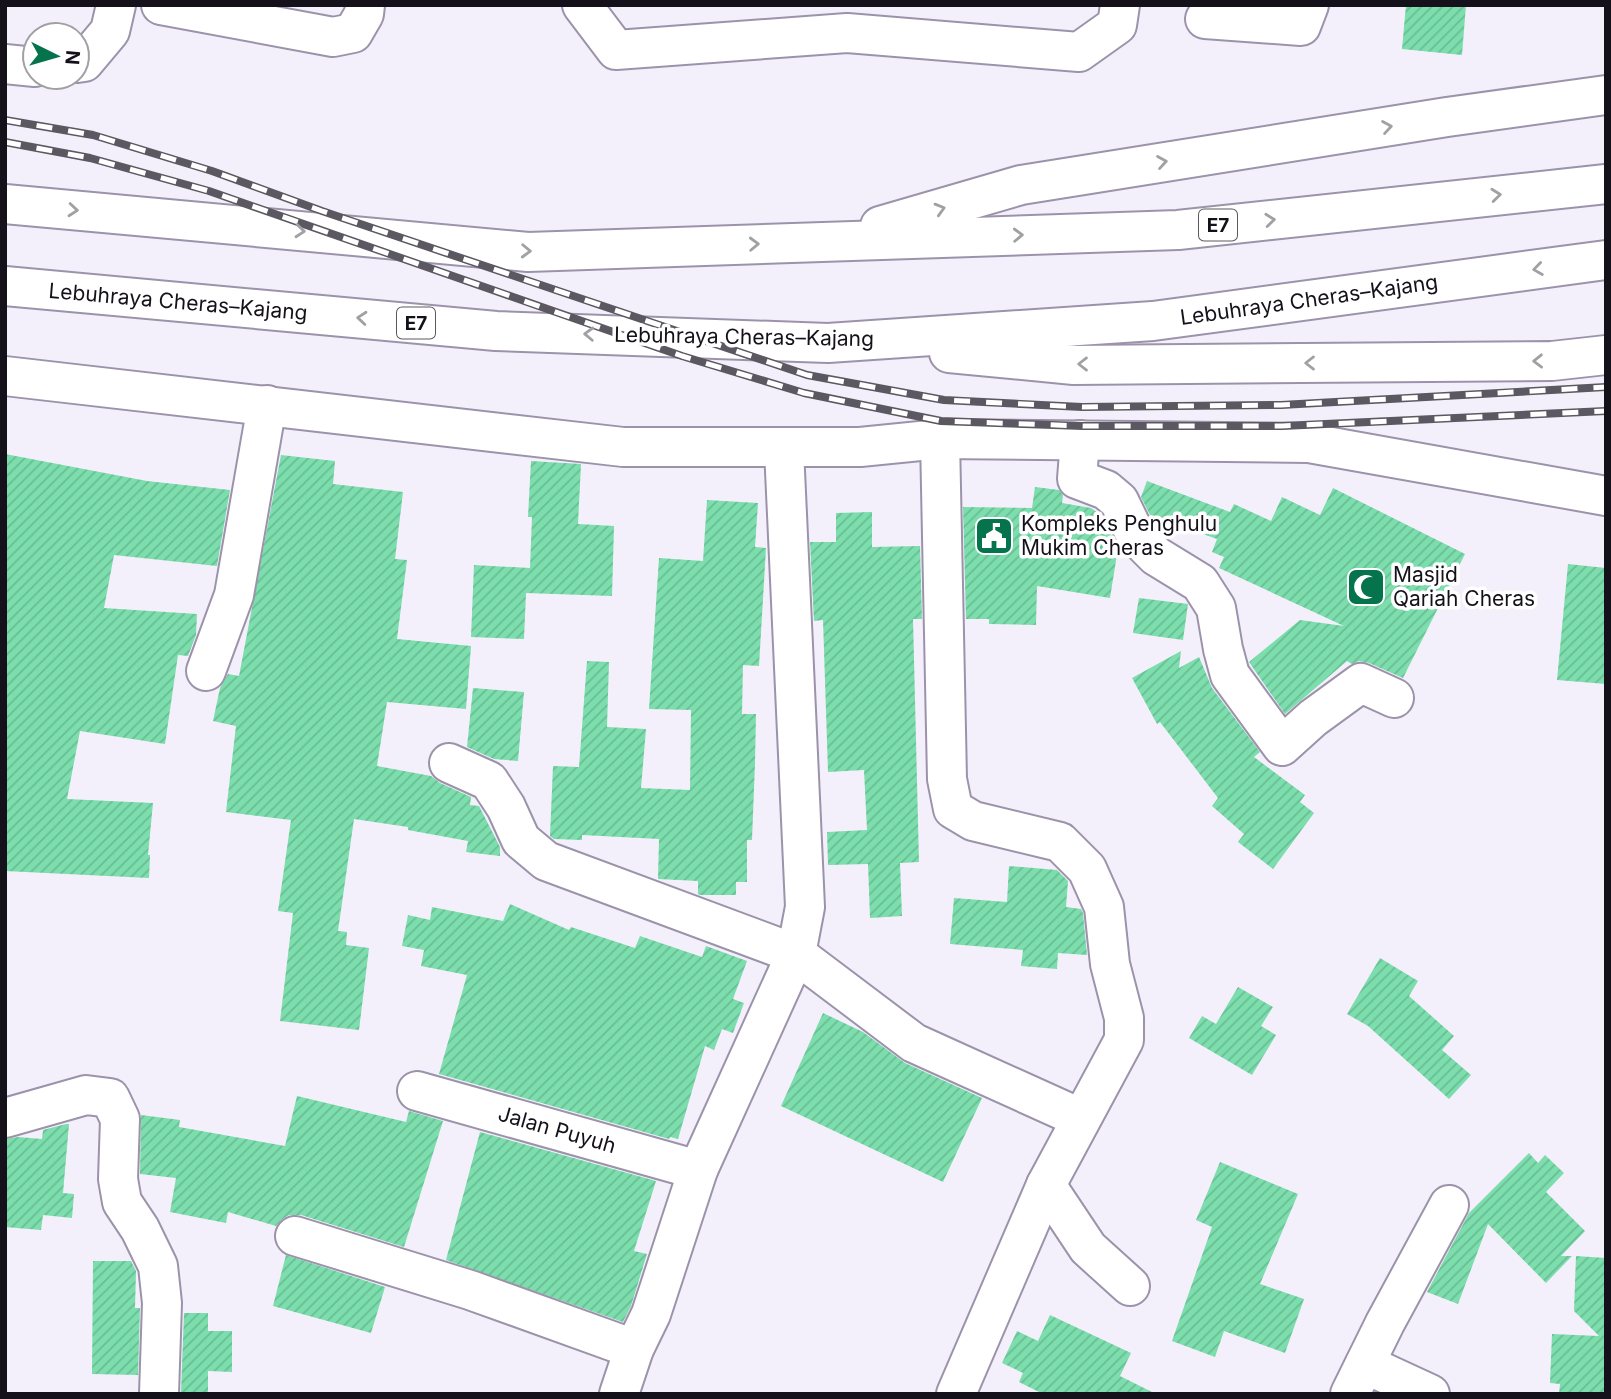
<svg xmlns="http://www.w3.org/2000/svg" width="1611" height="1399" viewBox="0 0 1611 1399" font-family="Inter,sans-serif">
  <defs>
    <pattern id="building-hatch" width="6" height="6" patternUnits="userSpaceOnUse" patternTransform="scale(1.75)"><rect width="6" height="6" fill="#7cddad"/><path d="M-1 1l2-2M0 6l6-6M5 7l2-2" fill="none" stroke="#6abd94"/></pattern>
  </defs>
  <rect width="100%" height="100%" fill="#f4f0fb"/>
  <!-- building -->
  <g fill="url(#building-hatch)">
    <path d="M1406,5H1466L1462,55L1402,49Z"/>
    <path d="M5,454L147,481L230,490L217,566L114,555L104,608L197,614L196,635L188,656L178,655L165,744L80,731L67,799L153,803L148,855H150L149,878L5,871Z"/>
    <path d="M281,455L335,461L333,484L403,492L395,559L407,560L397,639L471,646L466,709L387,702L377,766L431,776L440,783L471,797L470,805L479,806L500,847V856L466,852L468,841L408,830V827L354,819L338,931L347,932L346,945L369,948L359,1030L280,1021L293,913L278,911L291,820L226,812L236,726L213,721L220,688L228,674L239,676Z"/>
    <path d="M531,461L581,464L578,524L614,526L612,596L526,593L524,639L471,637L474,565L530,568L532,517H528Z"/>
    <path d="M1147,481L1230,512L1234,504L1271,521L1282,497L1320,515L1333,488L1465,554L1403,678L1369,663L1359,661L1352,664L1347,661L1285,714L1249,662L1300,620L1344,626L1219,568L1224,557L1212,552L1217,539L1150,515L1141,497Z"/>
    <path d="M1035,487L1059,490L1063,495L1062,503L1091,508L1101,515L1118,548L1110,598L1037,586L1036,625L989,624V619H966L963,507L1032,508Z"/>
    <path d="M707,500L758,503L755,547L766,548L759,666L743,665L742,714H756L755,763L752,840H747V882H736V895H700L698,894V881L658,879L659,839L582,835V840L554,839L550,836L553,766L579,767L587,661L609,662L607,727L646,729L641,788L690,790L691,710L649,709L659,558L703,561Z"/>
    <path d="M872,512V547L920,546L922,619H913L919,862L900,863L902,916L870,918L868,864L828,865L827,832L867,830L864,770L828,772L823,620L814,621L810,542H836V513Z"/>
    <path d="M1568,564L1606,568V684L1557,680Z"/>
    <path d="M1139,598L1188,604L1183,640L1133,633Z"/>
    <path d="M1181,651L1179,668L1199,657L1212,688L1260,752L1254,757L1305,795L1300,802L1314,813L1273,869L1238,842L1244,834L1212,806L1218,798L1160,722L1157,724L1132,678Z"/>
    <path d="M473,688L524,692L518,761L494,759L467,747Z"/>
    <path d="M1009,866L1057,870L1068,881L1066,907L1081,909L1083,913L1087,955L1058,953L1057,969L1021,966L1023,950L950,944L954,898L1007,902Z"/>
    <path d="M510,904L569,930L571,927L635,948L640,936L702,957L706,946L747,961L733,999L744,1003L733,1033L722,1029L714,1050L705,1046L678,1139L670,1137L669,1139L439,1074L467,975L421,966L424,950L402,946L408,915L430,920L432,907L503,921Z"/>
    <path d="M1380,958L1418,981L1409,996L1454,1036L1442,1050L1471,1075L1449,1099L1368,1026L1347,1014Z"/>
    <path d="M1238,987L1273,1007L1261,1026L1276,1035L1252,1075L1189,1038L1202,1016L1216,1024Z"/>
    <path d="M823,1013L863,1032L905,1063L982,1098L943,1182L781,1106Z"/>
    <path d="M297,1096L406,1122L409,1111L443,1121L404,1247L301,1215H289L281,1220L276,1226L228,1212L226,1223L170,1212L176,1178L140,1174L141,1115L180,1120L179,1127L285,1146Z"/>
    <path d="M66,1124H69L63,1193L74,1194L72,1218L43,1215L41,1230L5,1227V1139L18,1137L42,1139L43,1130Z"/>
    <path d="M480,1132L656,1181L634,1251L647,1254L631,1306L623,1322L446,1260Z"/>
    <path d="M1529,1153L1538,1163L1545,1155L1564,1173L1546,1192L1585,1231L1561,1256H1572L1546,1283L1488,1224L1458,1304L1427,1292L1469,1213Z"/>
    <path d="M1220,1162L1298,1194L1260,1284L1304,1299L1285,1353L1224,1331L1215,1357L1172,1341L1212,1227L1196,1220Z"/>
    <path d="M286,1255L385,1287L371,1333L273,1306Z"/>
    <path d="M1576,1256L1606,1258V1394H1559L1560,1384L1550,1383L1552,1334L1599,1336L1574,1311Z"/>
    <path d="M93,1261H131L136,1271L135,1308H140L138,1375L92,1374Z"/>
    <path d="M184,1313H208V1331H232V1372L208,1371V1393H181Z"/>
    <path d="M1050,1315L1131,1353L1120,1376L1156,1394H1043L1019,1382L1023,1373L1002,1363L1017,1331L1038,1341Z"/>
  </g>
  <g fill="none" stroke-linecap="round" stroke-linejoin="round">
    <defs>
      <g id="minor">
        <path d="M161,5L333,37L353,33L364,14L365,5"/>
        <path d="M582,5L616,50L847,33L1079,52L1117,25L1120,5"/>
        <path d="M1205,19L1301,26L1309,5"/>
        <path d="M77,63L84,62L110,31L116,5"/>
        <path d="M5,64L35,67"/>
        <path d="M5,376L623,447H860L940,439L1309,443L1606,496"/>
        <path d="M940,439L947,779L953,809L973,821L1060,842L1087,869L1104,907L1110,964L1124,1018V1040L1046,1185L956,1394"/>
        <path d="M1080,440L1077,479L1106,490L1119,501L1136,536L1156,556L1200,583L1216,608L1223,649L1230,675L1282,746L1313,718L1361,683L1394,698"/>
        <path d="M206,671L234,595L267,405"/>
        <path d="M449,763L489,781L506,807L521,840L546,861L796,954L914,1043L1080,1118"/>
        <path d="M417,1091L698,1170"/>
        <path d="M5,1118L86,1095L110,1098L120,1119L118,1179L122,1202L140,1229L158,1266L162,1303L159,1394"/>
        <path d="M1046,1185L1088,1248L1130,1286"/>
        <path d="M295,1236L470,1290L634,1349"/>
        <path d="M1365,1364L1430,1394"/>
        <path d="M619,1394L634,1349L651,1314L698,1170L796,954L805,907L784,449"/>
        <path d="M1350,1394L1385,1323L1449,1205"/>
      </g>
      <g id="highway">
        <path d="M5,204L528,252L1178,230L1606,184"/>
        <path d="M880,226L1021,185L1447,117L1606,95"/>
        <path d="M5,286L496,331L828,343L1153,321L1606,260"/>
        <path d="M949,353L1074,365L1552,361L1606,355"/>
      </g>
    </defs>
    <!-- minor casing -->
    <use href="#minor" stroke="#9c93ab" stroke-width="42"/>
    <!-- highway casing -->
    <use href="#highway" stroke="#9c93ab" stroke-width="42"/>
    <!-- minor -->
    <use href="#minor" stroke="#fff" stroke-width="38"/>
    <!-- highway -->
    <use href="#highway" stroke="#fff" stroke-width="38"/>
    <defs>
      <g id="rail">
        <path d="M5,120L93,135L212,171L322,211L807,375L944,400L1082,407L1281,405L1606,387"/>
        <path d="M5,142L90,158L209,191L682,356L804,393L941,421L1083,426H1282L1606,411"/>
      </g>
    </defs>
    <!-- rail casing -->
    <use href="#rail" stroke="#5c5862" stroke-width="8"/>
    <!-- rail -->
    <use href="#rail" stroke="#fff" stroke-width="5" stroke-dasharray="16" stroke-linecap="butt"/>
  </g>
  <!-- one-way arrows -->
  <defs><path id="oneway-chevron" d="M-2-3.5L2.5 0L-2 3.5" fill="none" stroke-width="1.6" stroke-linecap="round" stroke-linejoin="round" transform="scale(1.75)"/></defs>
  <g stroke="#a1a0a3">
    <use href="#oneway-chevron" transform="translate(1387 127) rotate(-9)"/>
    <use href="#oneway-chevron" transform="translate(1162 162) rotate(-9)"/>
    <use href="#oneway-chevron" transform="translate(1496 195) rotate(-6)"/>
    <use href="#oneway-chevron" transform="translate(940 209) rotate(-16)"/>
    <use href="#oneway-chevron" transform="translate(73 210) rotate(5)"/>
    <use href="#oneway-chevron" transform="translate(1270 220) rotate(-6)"/>
    <use href="#oneway-chevron" transform="translate(300 231) rotate(5)"/>
    <use href="#oneway-chevron" transform="translate(1018 235) rotate(-2)"/>
    <use href="#oneway-chevron" transform="translate(754 244) rotate(-2)"/>
    <use href="#oneway-chevron" transform="translate(526 251) rotate(2)"/>
    <use href="#oneway-chevron" transform="translate(1538 269) rotate(172)"/>
    <use href="#oneway-chevron" transform="translate(362 318) rotate(-175)"/>
    <use href="#oneway-chevron" transform="translate(589 334) rotate(-178)"/>
    <use href="#oneway-chevron" transform="translate(1538 361) rotate(179)"/>
    <use href="#oneway-chevron" transform="translate(1310 363) rotate(180)"/>
    <use href="#oneway-chevron" transform="translate(1083 364) rotate(-180)"/>
  </g>
  <!-- icons -->
  <defs>
    <symbol id="civic-square" viewBox="-11 -11 22 22"><rect x="-9" y="-9" width="18" height="18" rx="4" fill="#05734c" stroke="#fff"/><path d="M-.6-6.5H3V-4.5H.6V-3L4-1V1h2V6H-6V1h2V-1L-.6-3ZM-1.2 2.5V6h2.4V2.5Z" fill="#fff"/></symbol>
    <symbol id="mosque-square" viewBox="-11 -11 22 22"><rect x="-9" y="-9" width="18" height="18" rx="4" fill="#05734c" stroke="#fff"/><path d="M3.5-4.9A6 6 0 1 0 3.5 4.9A5 5 0 1 1 3.5-4.9Z" fill="#fff"/></symbol>
  </defs>
  <g fill-rule="evenodd">
    <use href="#civic-square" x="972" y="514" width="44" height="44"/>
    <use href="#mosque-square" x="1344" y="565" width="44" height="44"/>
  </g>
  <g text-anchor="middle" stroke-width="7" stroke-linejoin="round" paint-order="stroke">
    <!-- shield labels -->
    <g fill="#fff" stroke="#5b585f" stroke-width="2">
      <rect x="1199" y="209.5" width="38" height="31" rx="5"/>
      <rect x="397" y="307.5" width="38" height="31" rx="5"/>
    </g>
    <g font-size="19" font-weight="bold" fill="#15111a">
      <text x="1218" y="232">E7</text>
      <text x="416" y="330">E7</text>
    </g>
    <!-- street labels -->
    <g font-size="21" fill="#15111a" stroke="#fff">
      <text transform="translate(1309 300) rotate(-8)" y="7">Lebuhraya Cheras–Kajang</text>
      <text transform="translate(178 302) rotate(5)" y="7">Lebuhraya Cheras–Kajang</text>
      <text transform="translate(744 337) rotate(1)" y="7">Lebuhraya Cheras–Kajang</text>
      <text transform="translate(557 1130) rotate(16)" y="7">Jalan Puyuh</text>
    </g>
    <!-- poi labels -->
    <g font-size="21" fill="#15111a" stroke="#fff" text-anchor="start">
      <text x="1021" y="531">Kompleks Penghulu<tspan x="1021" dy="24">Mukim Cheras</tspan></text>
      <text x="1393" y="582">Masjid<tspan x="1393" dy="24">Qariah Cheras</tspan></text>
    </g>
  </g>
  <!-- border -->
  <rect width="1611" height="1399" fill="none" stroke="#15111a" stroke-width="14"/>
  <!-- north arrow -->
  <g transform="translate(56 56) rotate(95)"><circle r="33" fill="#ffffff" stroke="#a1a0a3" stroke-width="2"/>
  <path d="M0-5L12 26L0 18L-12 26Z" fill="#05734c"/>
  <text y="-10" font-size="19" font-weight="bold" text-anchor="middle" fill="#15111a">N</text>
  </g>
</svg>
